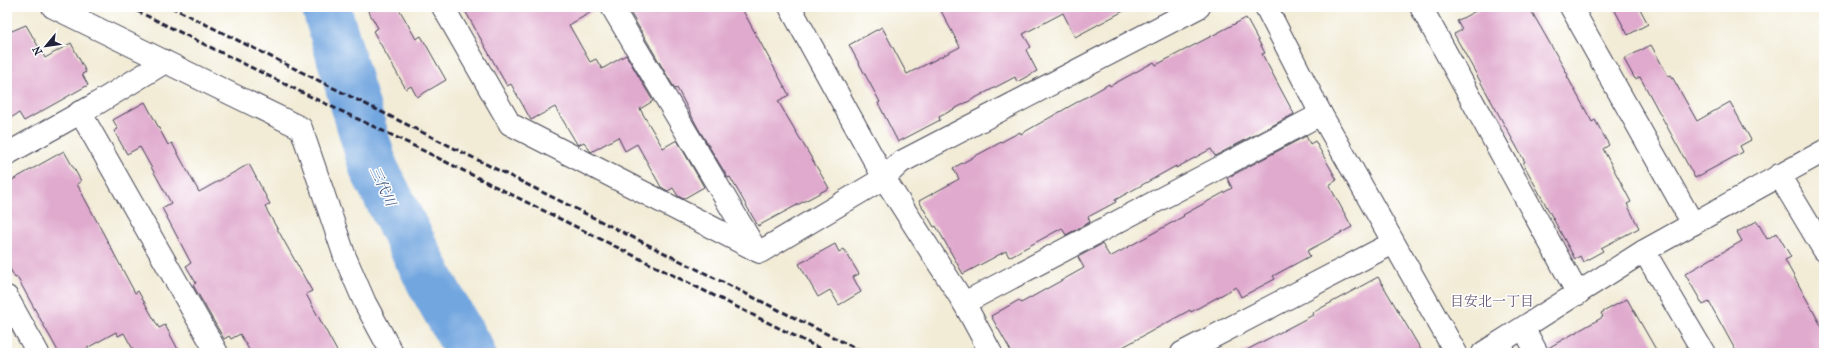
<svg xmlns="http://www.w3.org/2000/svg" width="1831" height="360" viewBox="0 0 1831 360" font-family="'IM FELL French Canon','Noto Serif JP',serif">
  <rect width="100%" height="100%" fill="#fff"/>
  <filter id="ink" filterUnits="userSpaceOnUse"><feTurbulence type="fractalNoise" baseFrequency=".025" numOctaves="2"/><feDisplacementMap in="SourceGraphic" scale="8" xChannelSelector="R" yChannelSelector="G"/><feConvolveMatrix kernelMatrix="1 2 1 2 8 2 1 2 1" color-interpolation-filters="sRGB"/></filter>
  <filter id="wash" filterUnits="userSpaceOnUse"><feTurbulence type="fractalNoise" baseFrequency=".012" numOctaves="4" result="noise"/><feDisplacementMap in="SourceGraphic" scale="16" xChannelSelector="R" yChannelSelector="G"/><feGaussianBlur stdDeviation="0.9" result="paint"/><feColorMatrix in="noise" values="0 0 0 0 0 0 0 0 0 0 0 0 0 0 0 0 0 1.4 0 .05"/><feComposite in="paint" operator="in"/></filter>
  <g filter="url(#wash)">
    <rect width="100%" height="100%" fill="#f2ecd7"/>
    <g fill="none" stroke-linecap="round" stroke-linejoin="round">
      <!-- river -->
      <path stroke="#72a6df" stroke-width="49" d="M326,7L374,169L433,286L471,353"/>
    </g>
    <g id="blocks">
      <!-- building -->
      <g fill="#e0aace">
        <path d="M366,7H398L416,39L421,36L446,80L417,97L411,86L406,89L373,31L378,28Z"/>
        <path d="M463,7H600L569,25L590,62L596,59L602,69L626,55L653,101L640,109L663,148L677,140L704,187L683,199L678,196L673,188L668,191L661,187L637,144L625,151L618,137L591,152L584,142L578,145L577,144L555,107L531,120L511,84L507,86Z"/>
        <path d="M627,7H741L789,95L778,101L829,188L758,226L730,177L728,178L698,128L677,88L675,89Z"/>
        <path d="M939,7H1131L1075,37L1063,13L1023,34L1031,47L1026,50L1037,71L1017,82L1015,77L939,117L940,120L898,142L878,103L880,102L849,45L882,27L907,74L960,47Z"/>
        <path d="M1483,7H1529L1568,75L1567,76L1592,122L1595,120L1609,145L1603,149L1631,202L1627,204L1639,228L1601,248L1603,251L1583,262L1580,256L1575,259L1523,163L1525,162L1454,34L1462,30L1457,21Z"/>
        <path d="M1613,7H1639L1648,24L1628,35Z"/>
        <path d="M1246,18L1265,53L1262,54L1294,114L1215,156L1211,149L1176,168V166L1115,200L1116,202L1088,217L1090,222L1066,235L1062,228L1009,257L1006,251L963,274L936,226L934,227L919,201L959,179L953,168L1020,132L1021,134L1109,84L1110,86L1154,62L1156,65Z"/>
        <path d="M26,25L45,58L71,43L86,72L82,74L88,85L24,121L19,113L7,120V33Z"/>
        <path d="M1651,45L1668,76L1671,75L1697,121L1730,102L1751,140L1740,146L1743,152L1695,178L1640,77L1635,79L1624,59Z"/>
        <path d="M145,102L168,145L172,143L199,192L249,164L270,204L265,207L312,291L306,294L338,353H251L240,334L231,339L229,336L224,339L193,285L196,283L186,266L191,263L162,208L171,203L140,147L127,154L114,131L118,129L113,120Z"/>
        <path d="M1306,136L1310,144L1315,141L1337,180L1329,185L1352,227L1307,251L1310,256L1273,276L1275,279L1241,297L1236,287L1191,312L1190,310L1112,353H1012L991,316L1019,300L1021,303L1084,268L1078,257L1102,244L1110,257L1184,216L1183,215L1232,188L1227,178Z"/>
        <path d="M64,151L81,181L77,184L135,293L138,291L159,328L165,325L180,353H135L124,333L118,336L116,332L78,353H59L17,277L15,278L7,263V183Z"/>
        <path d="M1757,221L1767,239L1777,233L1791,257L1785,260L1824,331V353H1737L1709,302L1703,305L1685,274L1742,241L1737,232Z"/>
        <path d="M835,244L839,252L844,249L859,274L853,277L861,292L839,305L830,290L818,297L799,264Z"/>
        <path d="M1378,277L1423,353H1241L1313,315L1312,313Z"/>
        <path d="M1627,299L1658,353H1549L1548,348L1603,317L1601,313Z"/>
      </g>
    </g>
  </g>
  <g filter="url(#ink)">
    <use href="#blocks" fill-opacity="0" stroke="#414052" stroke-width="1"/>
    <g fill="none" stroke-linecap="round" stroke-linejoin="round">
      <defs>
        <g id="street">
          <path d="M53,7L301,128L345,257L365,303L392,353"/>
          <path d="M443,7L510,124L760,252L884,178L901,162L1199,7"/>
          <path d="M612,7L756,250"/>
          <path d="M790,7L884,178L964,303L991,353"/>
          <path d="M1266,7L1321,114L1456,353"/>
          <path d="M1421,7L1578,294"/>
          <path d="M1571,7L1693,224"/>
          <path d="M80,112L217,353"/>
          <path d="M7,154L96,104L165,62"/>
          <path d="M1779,175L1824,250"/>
          <path d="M1644,251L1704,353"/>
          <path d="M7,297L38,353"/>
          <path d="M964,303L1321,114"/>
          <path d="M1524,329L1537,353"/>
          <path d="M1182,353L1393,243"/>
          <path d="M1483,353L1644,251L1824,151"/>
        </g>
      </defs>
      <!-- street casing -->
      <use href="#street" stroke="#414052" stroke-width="24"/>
      <!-- street -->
      <use href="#street" stroke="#fff" stroke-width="22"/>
      <!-- rail -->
      <g stroke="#22223b" stroke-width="3" stroke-dasharray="6 3" stroke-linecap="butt">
        <path d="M129,7L303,93L404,141L829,353"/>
        <path d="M171,7L865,353"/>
      </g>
    </g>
  </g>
  <g text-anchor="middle" stroke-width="3" stroke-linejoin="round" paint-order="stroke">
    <!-- water labels -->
    <g font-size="14" font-style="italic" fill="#465d85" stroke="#fff">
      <text transform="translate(383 186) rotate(65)" y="5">三代川</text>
    </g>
    <!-- neighbourhood labels -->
    <g font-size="14" fill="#64526e" stroke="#fff">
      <text x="1492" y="306">目安北一丁目</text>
    </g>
  </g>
  <!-- margin -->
  <rect width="1831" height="360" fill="none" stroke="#fff" stroke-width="24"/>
  <!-- north arrow -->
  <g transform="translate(46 46) rotate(241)" stroke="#ffffff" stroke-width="3" paint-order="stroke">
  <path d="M0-3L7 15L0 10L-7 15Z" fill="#22223b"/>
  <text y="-6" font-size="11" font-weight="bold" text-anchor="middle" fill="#22223b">N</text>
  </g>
</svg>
